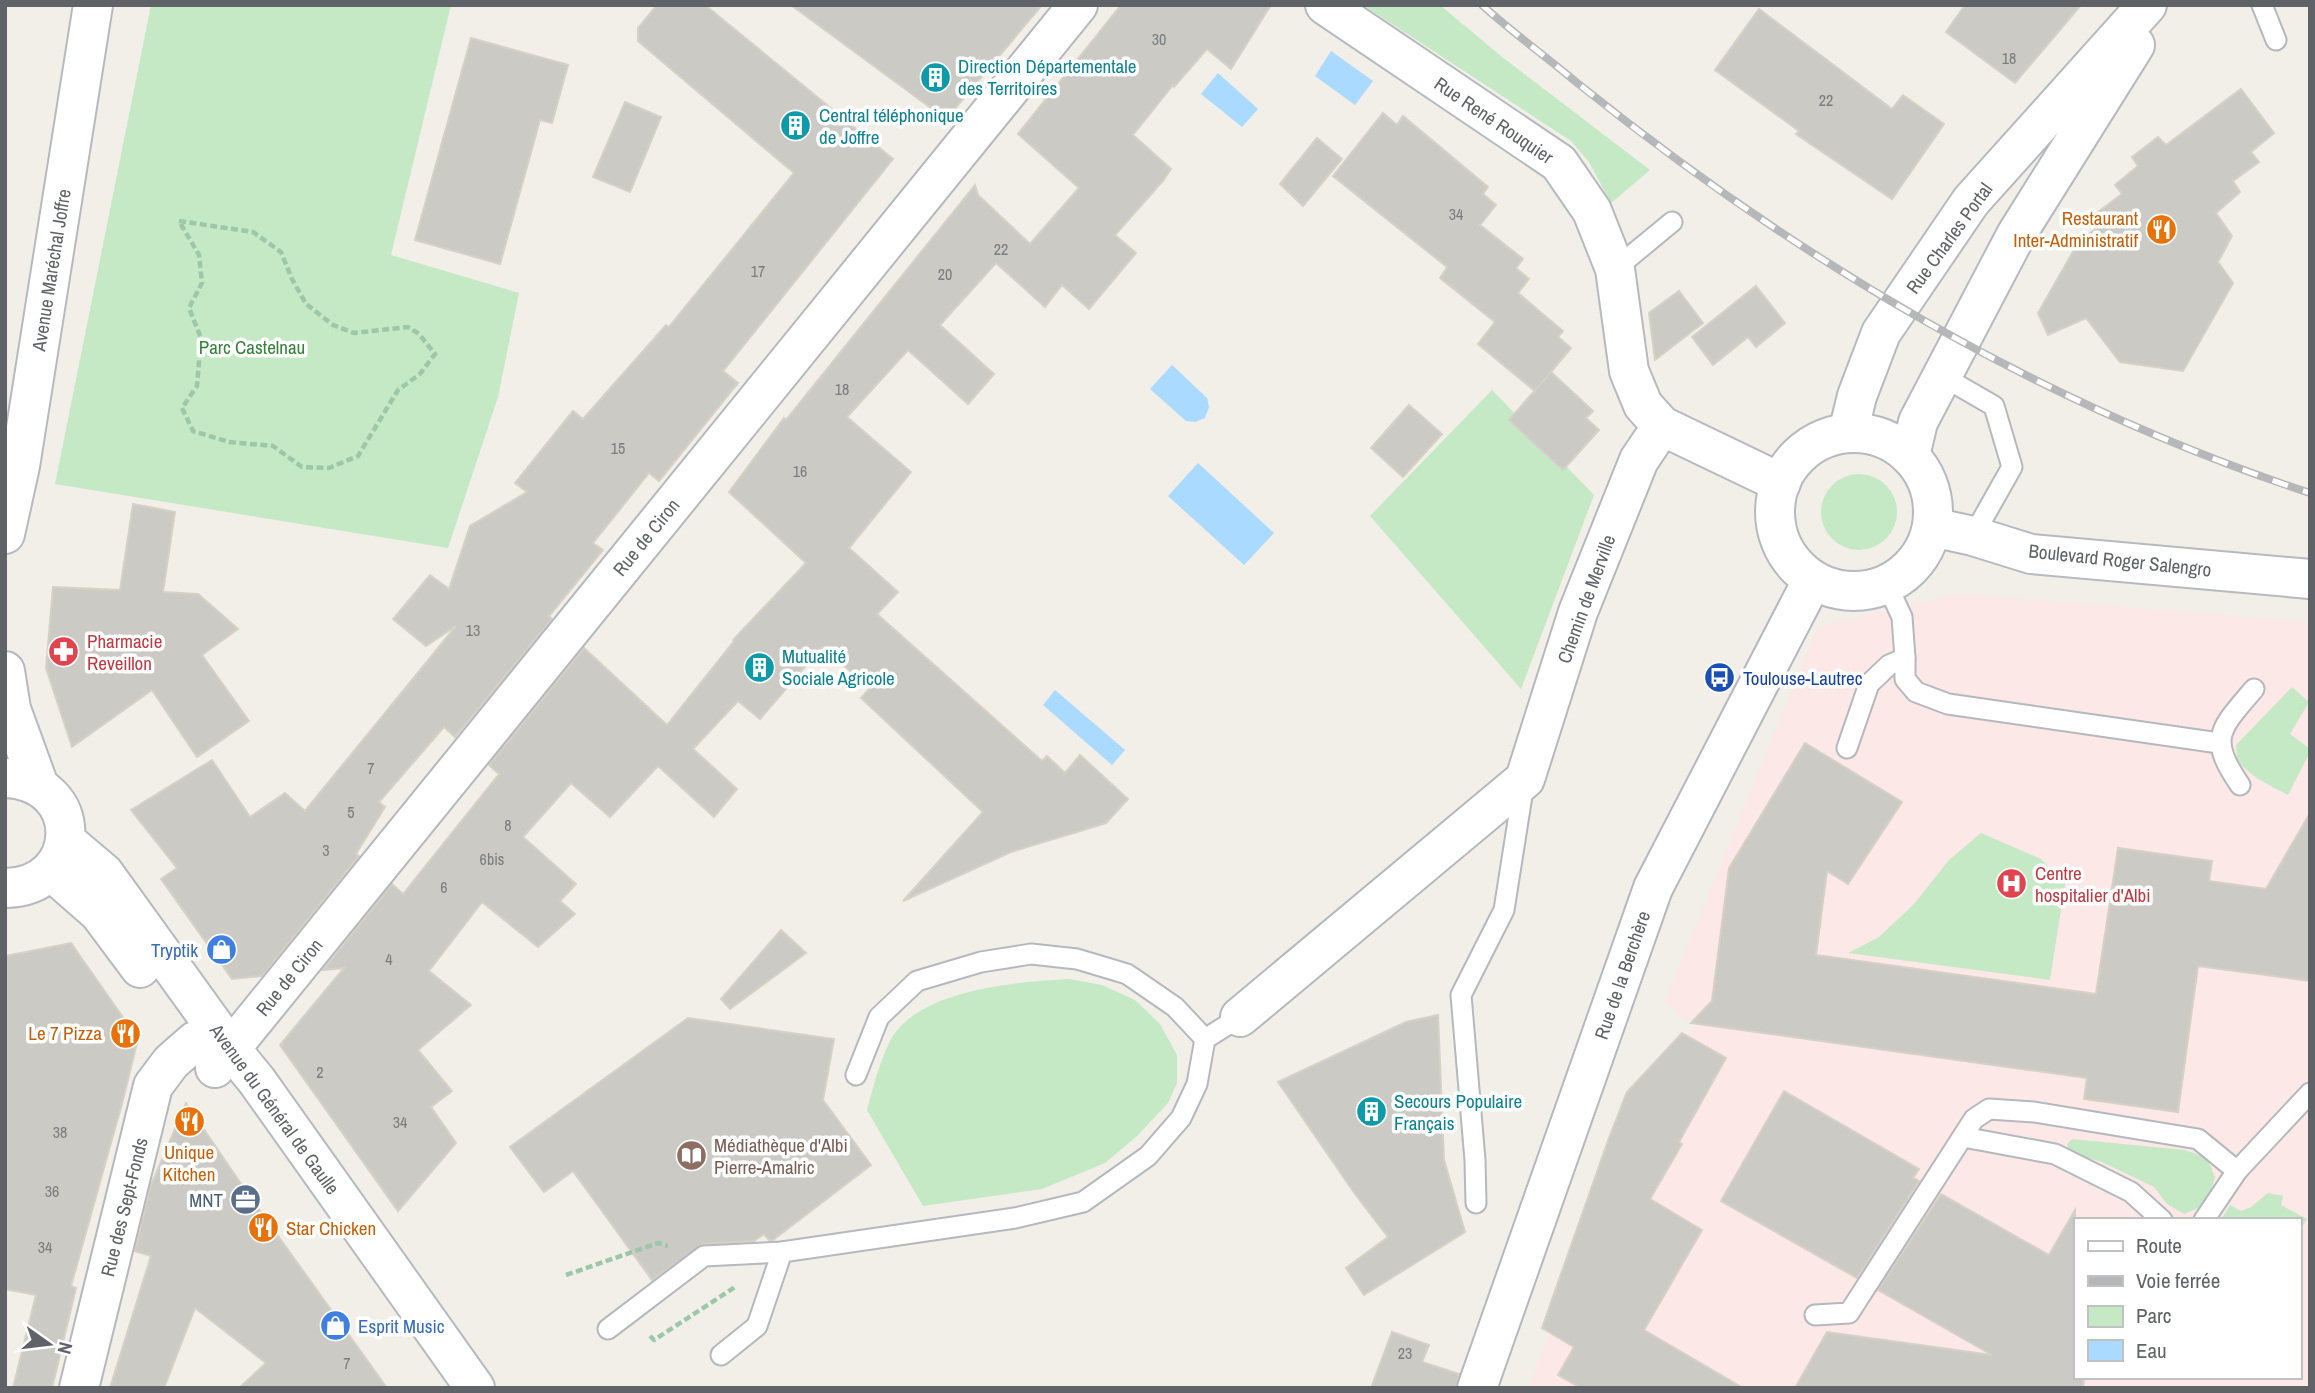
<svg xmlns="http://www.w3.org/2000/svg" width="2315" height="1393" viewBox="0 0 2315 1393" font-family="'Archivo Narrow',sans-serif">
  <rect width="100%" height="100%" fill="#f1efe8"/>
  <!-- medical -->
  <path fill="#fce8e6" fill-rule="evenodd" d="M1960,594L2310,622V1388H1529L1639,1084L1695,1027L1665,1002L1818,626ZM2075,1220H2299V1377H2075Z"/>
  <!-- green -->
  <g fill="#c5e8c5">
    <path d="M151,5H451L391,255L519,293L498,397L448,548L55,484Z"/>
    <path d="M1363,5H1440L1502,57L1650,170L1611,203L1589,162L1571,141Z"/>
    <path d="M1492,390L1594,495L1521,689L1370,516Z"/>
    <circle cx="1859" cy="512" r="38"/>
    <path d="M2292,687L2309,702L2290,734L2310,749V752L2288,795C2273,787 2242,773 2237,757C2236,753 2237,749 2236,745Z"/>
    <path d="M1981,833L2041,859L2065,884L2050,980L1848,953L1879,937L1914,904L1949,860Z"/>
    <path d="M1069,979L1102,985L1135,1000L1160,1024L1177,1055V1083L1168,1103L1137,1136L1105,1163L1042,1189L923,1206L867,1110C873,1088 879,1064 889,1043C915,989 1017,982 1069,979Z"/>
    <path d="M2072,1139L2185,1150L2207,1158L2215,1177C2208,1201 2209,1205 2184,1214L2167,1204L2154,1187L2102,1162L2070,1153L2067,1144Z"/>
    <path d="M2268,1193L2283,1196L2281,1205L2307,1219L2299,1231V1220H2221L2230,1205L2241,1211L2251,1207Z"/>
  </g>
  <!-- water -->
  <g fill="#aadaff">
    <path d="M1331,51L1373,81L1355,105L1315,76Z"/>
    <path d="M1218,73L1258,109L1242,127L1201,94Z"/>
    <path d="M1172,365L1207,398L1209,407L1205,418L1195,422L1186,421L1150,389Z"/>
    <path d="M1198,463L1274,533L1244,565L1168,496Z"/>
    <path d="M1055,690L1125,750L1112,765L1043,705Z"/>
  </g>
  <!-- building -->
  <g fill="#cccac5" stroke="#d6d1c6" stroke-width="2">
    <path d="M657,5H705L893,159L723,371L738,383L659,481L649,473L593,543L603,550L549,616L552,619L455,737L444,727L379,802L385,807L356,854L359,856L262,976L232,979L161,879L177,868L131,810L212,760L250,817L285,793L305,811L456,626L426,646L393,619L430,575L449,589L470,526L527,492L515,483L573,411L583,419L666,325L669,327L794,173L638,41V28Z"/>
    <path d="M791,5H1042L953,111L939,114Z"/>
    <path d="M1121,5H1271L1231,69L1207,49L1174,87L1173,85L1133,135L1171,169L1163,181L1115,235L1136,253L1089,309L1062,285L1045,307L996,263L940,325L994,374L968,404L908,350L847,417L911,472L849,548L898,592L877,614L1042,761L1047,756L1065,773L1080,755L1128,799L1106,823L1011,852L903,901L983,812L861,698L870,688L822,647L760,719L738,701L693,749L737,789L714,817L658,766L610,817L571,783L523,837L576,884L560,901L575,914L538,947L482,902L429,971L471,1005L418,1050L452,1091L431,1107L456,1143L398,1211L280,1045L344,968L323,970L392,884L403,894L499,774L489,765L584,648L667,725L734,641L733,640L806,563L729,492L784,418L786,420L975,185L978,195L1030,244L1079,188L1018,134Z"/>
    <path d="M1965,5H2081L2015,83L1946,32Z"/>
    <path d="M1759,9L1892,109L1903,95L1944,124L1892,199L1796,134L1799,131L1715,70Z"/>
    <path d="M471,38L568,65L552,123L540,120L500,264L415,240Z"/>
    <path d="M2241,89L2274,133L2251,152L2259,162L2233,181L2240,192L2216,213L2232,236L2218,262L2233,283L2183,371L2120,362L2086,318L2048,335L2038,313L2079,241L2105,222L2098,212L2122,194L2115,185L2138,166L2132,157L2158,137L2166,145Z"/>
    <path d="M625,102L661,117L630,192L593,177Z"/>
    <path d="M1383,113L1397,125L1403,116L1488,187L1483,194L1496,205L1480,225L1523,259L1516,268L1529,279L1518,293L1563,331L1558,337L1571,348L1535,391L1478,344L1495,322L1440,278L1447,267L1333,176Z"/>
    <path d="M1317,138L1342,159L1303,206L1280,184Z"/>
    <path d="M1756,286L1785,323L1756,347L1748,337L1713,365L1692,337Z"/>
    <path d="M1679,291L1703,323L1655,360L1649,313Z"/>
    <path d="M1551,372L1593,411L1586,418L1599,430L1563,470L1509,420Z"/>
    <path d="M1409,405L1442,434L1403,477L1371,448Z"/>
    <path d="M133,504L175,512L163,592L198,594L238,629L202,655L249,721L197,757L152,690L72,747L46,668L53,587L120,590Z"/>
    <path d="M1805,743L1902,802L1848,884L1827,871L1816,955L2096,994L2118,848L2212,861L2209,881L2266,889L2310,813V981L2198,966L2178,1112L2084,1099L2087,1078L1691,1023L1712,1001L1729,868Z"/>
    <path d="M781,930L806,953L730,1009L721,999Z"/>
    <path d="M71,943L138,1039L123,1100L71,1286L76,1288L52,1388H13L36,1295L5,1289V956Z"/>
    <path d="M1438,1015L1444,1160L1465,1232L1364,1295L1346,1268L1388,1237L1355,1194L1278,1082L1406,1022Z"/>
    <path d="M688,1018L834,1039L823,1100L871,1165L773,1240H769L764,1234L754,1241L703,1244L652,1280L573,1171L544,1192L510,1147Z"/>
    <path d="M1682,1033L1726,1058L1679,1142L1682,1144L1650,1199L1702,1230L1644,1330L1743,1388H1581L1558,1375L1574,1347L1542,1328L1609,1138L1627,1092Z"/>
    <path d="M1784,1091L1919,1169L1913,1178L1919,1181L1857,1278L1721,1201Z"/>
    <path d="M186,1103L248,1194L387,1388H239L266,1363L195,1308L164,1388H110L151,1256L135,1251L151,1185Z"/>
    <path d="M1941,1194L2049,1255L2075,1210V1377H2084L2083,1388H1795L1827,1332L1992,1355L1878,1290Z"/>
    <path d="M1392,1332L1429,1345L1422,1362L1459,1374L1456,1388H1371Z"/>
  </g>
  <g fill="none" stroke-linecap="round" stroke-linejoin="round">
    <defs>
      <g id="lane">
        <path d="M2262,5L2276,40"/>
        <path d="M1615,269L1672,222"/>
        <path d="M1942,376L1994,406L2012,467L1973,536"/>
        <path d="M1887,585L1902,617L1905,658"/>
        <path d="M1847,748L1869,684L1889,665L1905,658V679L1916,692L1948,704L2219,743"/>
        <path d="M2240,785C2208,738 2219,730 2254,689"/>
        <path d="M856,1075L879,1017L917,981L981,962L1031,954L1077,959L1127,974L1175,1007L1205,1039"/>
        <path d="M1963,1137L2055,1154L2131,1192L2162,1220"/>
        <path d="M1476,1203L1475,1160L1461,995L1504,910L1524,783"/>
        <path d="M2204,1220L2237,1171"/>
        <path d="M1815,1315L1849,1313L1974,1119L1989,1109L2034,1112L2198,1139L2237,1171L2310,1093"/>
        <path d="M608,1329L704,1256L782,1252L1015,1218L1083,1202L1148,1156L1181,1118L1197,1084L1205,1039L1240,1017"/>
        <path d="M721,1355L757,1326L782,1252"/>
      </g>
      <g id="street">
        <path d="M1240,1017L1525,779L1578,612L1639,460L1662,426"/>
        <path d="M215,1068L1078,5"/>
        <path d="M79,1388L153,1086L171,1062L195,1041"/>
        <path d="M1477,1388L1653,888L1812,581"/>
      </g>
      <g id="secondary">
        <path d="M1325,5L1559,163L1592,211L1615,269L1629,371L1643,405L1662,426L1781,483"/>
        <path d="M1848,433L1857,396L1881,333L1971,201L2147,5"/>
        <circle cx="1854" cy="512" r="79"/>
        <path d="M1910,456L1918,422L2016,235L2135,45"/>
        <path d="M1932,527L1973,536L2031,554L2310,579"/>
        <path d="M5,534L20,466L93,5"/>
        <path d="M5,671L11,709L39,786"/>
        <path d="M5,778C87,781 84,887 5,888"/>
        <path d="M65,840L104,873L230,1048L257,1081L475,1388"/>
        <path d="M51,871L99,913L140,968"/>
      </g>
    </defs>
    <!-- lane casing -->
    <use href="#lane" stroke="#b5b8bc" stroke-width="23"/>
    <!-- street casing -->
    <use href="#street" stroke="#b5b8bc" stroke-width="42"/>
    <!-- secondary casing -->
    <use href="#secondary" stroke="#b6babf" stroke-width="42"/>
    <!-- path -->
    <g stroke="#9cc7a9" stroke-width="4.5" stroke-dasharray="7 3.5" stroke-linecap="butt">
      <path d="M179,221L253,232L281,252L292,279L306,304L333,325L354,333L408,327L419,334L435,354L420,374L398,390L358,456L329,468L302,467L273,446L229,442L193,431L182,408L197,386L201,338L189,308L202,283L199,255Z"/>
      <path d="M566,1275L658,1243L668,1246"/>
      <path d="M650,1336L654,1340L735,1287"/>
    </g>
    <!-- lane -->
    <use href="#lane" stroke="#fff" stroke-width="19"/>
    <!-- street -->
    <use href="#street" stroke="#fff" stroke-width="38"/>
    <!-- secondary -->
    <use href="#secondary" stroke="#fff" stroke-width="38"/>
    <defs>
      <path id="rail" d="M1482,5C1512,32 1545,56 1576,82C1798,260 2039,404 2310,493"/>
    </defs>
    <!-- rail casing -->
    <use href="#rail" stroke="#b6b7b8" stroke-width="8"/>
    <!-- rail -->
    <use href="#rail" stroke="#fff" stroke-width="5" stroke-dasharray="16" stroke-linecap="butt"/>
  </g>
  <!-- icons -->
  <defs>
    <symbol id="building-disc" viewBox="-11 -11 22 22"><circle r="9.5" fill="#0f9aa8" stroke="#fff"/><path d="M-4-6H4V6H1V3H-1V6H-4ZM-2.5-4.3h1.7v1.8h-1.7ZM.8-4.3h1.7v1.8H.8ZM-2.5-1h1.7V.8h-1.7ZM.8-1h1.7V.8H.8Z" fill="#fff"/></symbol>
    <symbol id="restaurant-disc" viewBox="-11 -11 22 22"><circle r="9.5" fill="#e8710a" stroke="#fff"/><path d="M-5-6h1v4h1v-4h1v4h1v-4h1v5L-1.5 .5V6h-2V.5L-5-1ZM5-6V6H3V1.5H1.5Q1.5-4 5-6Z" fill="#fff"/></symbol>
    <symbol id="pharmacy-disc" viewBox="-11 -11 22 22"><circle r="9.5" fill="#e0444e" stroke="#fff"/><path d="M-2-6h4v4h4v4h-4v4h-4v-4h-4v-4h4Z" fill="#fff"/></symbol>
    <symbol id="bus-disc" viewBox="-11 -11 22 22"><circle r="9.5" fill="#1a4fb4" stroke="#fff"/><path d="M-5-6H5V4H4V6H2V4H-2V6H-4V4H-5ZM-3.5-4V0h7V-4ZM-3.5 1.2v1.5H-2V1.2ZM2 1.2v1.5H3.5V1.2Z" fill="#fff"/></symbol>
    <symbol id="hospital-disc" viewBox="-11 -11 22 22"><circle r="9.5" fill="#e0444e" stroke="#fff"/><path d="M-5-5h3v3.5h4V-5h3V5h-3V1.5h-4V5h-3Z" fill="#fff"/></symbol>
    <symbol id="shop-disc" viewBox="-11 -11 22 22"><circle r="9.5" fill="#3f7fe0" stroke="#fff"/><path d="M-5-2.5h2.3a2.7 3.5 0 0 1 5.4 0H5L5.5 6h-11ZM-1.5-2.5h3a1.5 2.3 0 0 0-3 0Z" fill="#fff"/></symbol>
    <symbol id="library-disc" viewBox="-11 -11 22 22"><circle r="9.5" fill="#8d6e63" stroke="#fff"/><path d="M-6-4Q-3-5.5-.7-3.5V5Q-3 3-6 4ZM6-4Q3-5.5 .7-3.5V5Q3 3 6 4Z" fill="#fff"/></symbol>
    <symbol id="office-disc" viewBox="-11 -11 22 22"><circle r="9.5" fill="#5c6f8a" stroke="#fff"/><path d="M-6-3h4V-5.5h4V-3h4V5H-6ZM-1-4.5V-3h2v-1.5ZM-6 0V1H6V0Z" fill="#fff"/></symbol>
  </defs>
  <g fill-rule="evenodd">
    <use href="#building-disc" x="918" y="60" width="35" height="35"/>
    <use href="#building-disc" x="778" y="108" width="35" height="35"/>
    <use href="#restaurant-disc" x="2144" y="212" width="35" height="35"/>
    <use href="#pharmacy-disc" x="46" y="634" width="35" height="35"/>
    <use href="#building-disc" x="742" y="650" width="35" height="35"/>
    <use href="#bus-disc" x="1702" y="660" width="35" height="35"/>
    <use href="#hospital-disc" x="1994" y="866" width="35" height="35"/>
    <use href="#shop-disc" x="204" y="932" width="35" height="35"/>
    <use href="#restaurant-disc" x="108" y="1016" width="35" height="35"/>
    <use href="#building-disc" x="1354" y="1094" width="35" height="35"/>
    <use href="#restaurant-disc" x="172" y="1104" width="35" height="35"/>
    <use href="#library-disc" x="674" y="1138" width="35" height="35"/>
    <use href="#office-disc" x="228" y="1182" width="35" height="35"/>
    <use href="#restaurant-disc" x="246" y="1210" width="35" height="35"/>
    <use href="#shop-disc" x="318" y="1308" width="35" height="35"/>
  </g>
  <g text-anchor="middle" stroke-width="7" stroke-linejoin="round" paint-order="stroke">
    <!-- number labels -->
    <g font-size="16" fill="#7a7d7f">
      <text x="1159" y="45">30</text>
      <text x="2009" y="64">18</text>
      <text x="1826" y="106">22</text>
      <text x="1456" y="220">34</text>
      <text x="1001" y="255">22</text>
      <text x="758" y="277">17</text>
      <text x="945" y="280">20</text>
      <text x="842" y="395">18</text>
      <text x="618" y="454">15</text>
      <text x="800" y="477">16</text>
      <text x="473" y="636">13</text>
      <text x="371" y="774">7</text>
      <text x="351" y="818">5</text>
      <text x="508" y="831">8</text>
      <text x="326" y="856">3</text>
      <text x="492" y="865">6bis</text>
      <text x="444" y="893">6</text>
      <text x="389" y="965">4</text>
      <text x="320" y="1078">2</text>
      <text x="400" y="1128">34</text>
      <text x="60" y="1138">38</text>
      <text x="52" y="1197">36</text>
      <text x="45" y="1253">34</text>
      <text x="1405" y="1359">23</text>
      <text x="347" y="1369">7</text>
    </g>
    <!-- culture labels -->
    <g font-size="19" fill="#0d838f" stroke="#fff" text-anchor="start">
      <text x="958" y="73">Direction Départementale<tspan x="958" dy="22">des Territoires</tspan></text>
      <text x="819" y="122">Central téléphonique<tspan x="819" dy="22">de Joffre</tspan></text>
      <text x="782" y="663">Mutualité<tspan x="782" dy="22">Sociale Agricole</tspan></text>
      <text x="1394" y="1108">Secours Populaire<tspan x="1394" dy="22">Français</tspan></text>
    </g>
    <!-- street labels -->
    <g font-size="19" fill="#5f6368" stroke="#fff">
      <text transform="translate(1494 120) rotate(34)" y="7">Rue René Rouquier</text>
      <text transform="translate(1949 238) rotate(-54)" y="7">Rue Charles Portal</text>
      <text transform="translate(51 270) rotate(-81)" y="7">Avenue Maréchal Joffre</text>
      <text transform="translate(646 537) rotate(-51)" y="7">Rue de Ciron</text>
      <text transform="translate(2120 560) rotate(6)" y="7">Boulevard Roger Salengro</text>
      <text transform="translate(1586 599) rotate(-70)" y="7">Chemin de Merville</text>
      <text transform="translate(1622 975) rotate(-71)" y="7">Rue de la Berchère</text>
      <text transform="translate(289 977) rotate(-51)" y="7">Rue de Ciron</text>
      <text transform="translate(275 1109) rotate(54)" y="7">Avenue du Général de Gaulle</text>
      <text transform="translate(124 1207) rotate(-76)" y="7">Rue des Sept-Fonds</text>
    </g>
    <!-- food labels -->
    <g font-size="19" fill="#c56008" stroke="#fff" text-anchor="end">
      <text x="2138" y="225">Restaurant<tspan x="2138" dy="22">Inter-Administratif</tspan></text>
      <text x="102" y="1040">Le 7 Pizza</text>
      <text x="189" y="1159" text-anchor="middle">Unique<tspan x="189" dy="22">Kitchen</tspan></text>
      <text x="286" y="1235" text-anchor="start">Star Chicken</text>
    </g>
    <!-- park labels -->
    <g font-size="19" fill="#348238" stroke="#fff">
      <text x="252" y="354">Parc Castelnau</text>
    </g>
    <!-- health labels -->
    <g font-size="19" fill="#be3a42" stroke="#fff" text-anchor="start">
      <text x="87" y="648">Pharmacie<tspan x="87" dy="22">Reveillon</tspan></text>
      <text x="2035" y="880">Centre<tspan x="2035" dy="22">hospitalier d'Albi</tspan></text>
    </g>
    <!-- transit labels -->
    <g font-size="19" fill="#164399" stroke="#fff" text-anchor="start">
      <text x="1743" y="685">Toulouse-Lautrec</text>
    </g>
    <!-- shop labels -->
    <g font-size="19" fill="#366cbe" stroke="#fff" text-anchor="end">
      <text x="198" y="957">Tryptik</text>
      <text x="358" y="1333" text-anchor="start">Esprit Music</text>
    </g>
    <!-- education labels -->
    <g font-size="19" fill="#785e54" stroke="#fff" text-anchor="start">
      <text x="714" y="1152">Médiathèque d'Albi<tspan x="714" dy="22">Pierre-Amalric</tspan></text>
    </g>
    <!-- service labels -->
    <g font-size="19" fill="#4e5e75" stroke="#fff" text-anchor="end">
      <text x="223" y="1207">MNT</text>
    </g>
  </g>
  <!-- border -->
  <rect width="2315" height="1393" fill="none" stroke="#5f6368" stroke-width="14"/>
  <!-- legend -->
  <rect x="2074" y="1218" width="228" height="161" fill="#ffffff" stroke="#bfc1c3" stroke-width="2"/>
  <rect x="2088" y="1241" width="35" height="10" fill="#ffffff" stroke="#bfc1c3" stroke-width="2"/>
  <text x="2136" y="1253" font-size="21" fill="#5f6368">Route</text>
  <rect x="2088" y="1276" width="35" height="10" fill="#b6b7b8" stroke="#bfc1c3" stroke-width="2"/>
  <text x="2136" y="1288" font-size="21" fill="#5f6368">Voie ferrée</text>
  <rect x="2088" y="1306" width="35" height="21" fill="#c5e8c5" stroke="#bfc1c3" stroke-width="2"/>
  <text x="2136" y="1323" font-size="21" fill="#5f6368">Parc</text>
  <rect x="2088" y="1340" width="35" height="21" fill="#aadaff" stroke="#bfc1c3" stroke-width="2"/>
  <text x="2136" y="1358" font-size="21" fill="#5f6368">Eau</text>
  <!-- north arrow -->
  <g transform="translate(49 1344) rotate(104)" stroke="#ffffff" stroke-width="5" paint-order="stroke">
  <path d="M0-5L12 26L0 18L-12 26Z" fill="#5f6368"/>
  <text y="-10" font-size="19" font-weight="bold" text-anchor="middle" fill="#5f6368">N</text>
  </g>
</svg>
